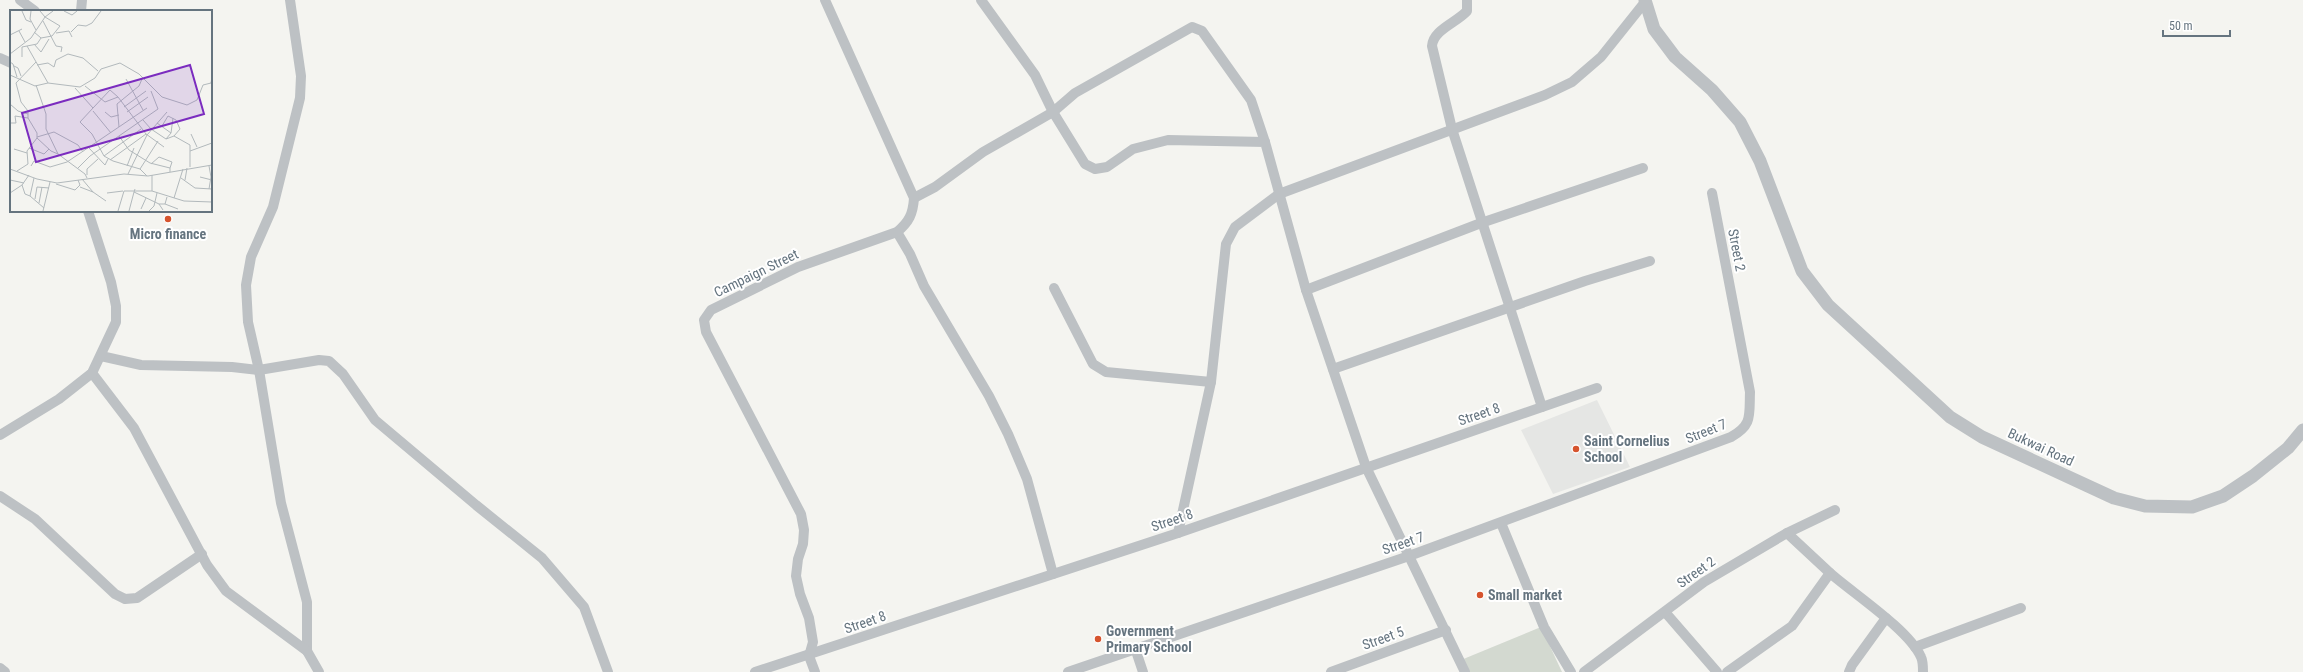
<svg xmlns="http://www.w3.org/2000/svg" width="2303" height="672" viewBox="0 0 2303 672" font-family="'Roboto Condensed',sans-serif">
  <rect width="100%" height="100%" fill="#f4f4f0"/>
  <!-- built -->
  <path fill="#e5e6e4" d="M1597,400L1630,467L1553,494L1521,430Z"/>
  <!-- green -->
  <path fill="#d3d9d0" d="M1541,627L1562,672H1466L1461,660Z"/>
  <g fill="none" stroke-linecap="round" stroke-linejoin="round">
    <!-- minor -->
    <g stroke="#bdc1c4" stroke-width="10">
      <path d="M20,0L35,11"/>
      <path d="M290,0L301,76L300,98L273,207L251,257L246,285L248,322L259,370L281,503L307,602V651L319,672"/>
      <path d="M981,0L1035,75L1053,112L1085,164L1095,169L1107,167L1133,149L1168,140L1265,142L1306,290L1366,467L1465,672"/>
      <path d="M1467,0V11C1456,23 1433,30 1432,46L1452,129L1542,407"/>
      <path d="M81,11L82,0"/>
      <path d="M0,58L11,63"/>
      <path d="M914,198L935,187L983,152L1053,112L1075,93L1192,27L1202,31L1251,100L1265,142"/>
      <path d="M897,232L910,254L924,286L989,396L1008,434L1027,479L1053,574"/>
      <path d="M1054,288L1093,364L1106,372L1211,382"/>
      <path d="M1306,290L1481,223L1643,168"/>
      <path d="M101,356L141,365L232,367L259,370L319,360L329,361L343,374L375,420L476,505L542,558L584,607L608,672"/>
      <path d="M1333,369L1585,281L1650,261"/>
      <path d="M92,373L134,428L207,565L226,591L307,651"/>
      <path d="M0,435L59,399L92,373L116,322V306L111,282L88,211"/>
      <path d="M0,496L35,519L115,594L125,599L137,598L202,554"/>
      <path d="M1501,523L1544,627L1571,672"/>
      <path d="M1178,533L1211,382L1226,244L1235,227L1279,194L1545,95L1572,82L1601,57L1645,2"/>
      <path d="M1787,533L1830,573"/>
      <path d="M1665,612L1717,672"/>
      <path d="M1915,647L2021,608"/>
      <path d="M1135,648L1143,672"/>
      <path d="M0,668L5,672"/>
      <path d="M755,672L1178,533L1597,388"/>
      <path d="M815,672L809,656L813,642L809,618L800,594L796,576L798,559L803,544L804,530L801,514L706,332L704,320L711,310L798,267L897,232C909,222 913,214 914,198L825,0"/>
      <path d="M1068,672L1409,556L1731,437C1753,425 1749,415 1750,392L1712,193"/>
      <path d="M1331,672L1446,630"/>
      <path d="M1584,672L1704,582L1787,533L1835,510"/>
      <path d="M1727,672L1792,626L1830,573C1854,594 1909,630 1921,657C1923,661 1923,667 1923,672"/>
      <path d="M1849,672L1852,665L1886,618"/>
    </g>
    <!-- tertiary -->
    <path stroke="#bdc1c4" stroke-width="13" d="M1645,0L1654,29L1675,57L1712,90L1740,122L1760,161L1802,271L1828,305L1950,417L1982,437L2114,498L2145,506L2192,507L2223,496L2253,476L2288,448L2303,430"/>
  </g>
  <!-- markers -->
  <g fill="#d6542e" stroke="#fff" stroke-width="1.5">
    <circle cx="168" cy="219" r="4"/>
    <circle cx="1576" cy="449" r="4"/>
    <circle cx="1480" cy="595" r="4"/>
    <circle cx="1098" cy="639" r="4"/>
  </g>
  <g text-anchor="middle" stroke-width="4" stroke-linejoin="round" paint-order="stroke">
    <!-- poi labels -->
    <g font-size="14" font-weight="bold" fill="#65747f" stroke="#fff" text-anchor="start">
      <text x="168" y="239" text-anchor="middle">Micro finance</text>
      <text x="1584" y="446">Saint Cornelius<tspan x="1584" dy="16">School</tspan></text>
      <text x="1488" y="600">Small market</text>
      <text x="1106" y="636">Government<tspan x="1106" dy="16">Primary School</tspan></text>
    </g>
    <!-- street labels -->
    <g font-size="14" fill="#65747f" stroke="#fff">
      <text transform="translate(1737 250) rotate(79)" y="5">Street 2</text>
      <text transform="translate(756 273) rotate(-26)" y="5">Campaign Street</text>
      <text transform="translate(1479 414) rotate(-19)" y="5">Street 8</text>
      <text transform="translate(1706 431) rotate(-22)" y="5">Street 7</text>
      <text transform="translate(2041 447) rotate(25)" y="5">Bukwai Road</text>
      <text transform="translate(1172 520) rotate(-19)" y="5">Street 8</text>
      <text transform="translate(1403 543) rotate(-19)" y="5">Street 7</text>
      <text transform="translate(1696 572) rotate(-35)" y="5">Street 2</text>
      <text transform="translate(865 622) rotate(-19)" y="5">Street 8</text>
      <text transform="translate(1383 638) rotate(-20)" y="5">Street 5</text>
    </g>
  </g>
  <!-- overview -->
  <g transform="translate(10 10)">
    <rect width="202" height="202" fill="#f4f4f0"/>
    <path fill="none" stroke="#b2b9bc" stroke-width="1" d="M12,1L16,10L21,12M21,1L20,9L26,20M30,1L35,7L50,16L42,26L31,28M54,1L62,5L67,1M33,11L46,36L52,37L51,42M9,21L15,32M61,22L68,15L76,16L82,13L91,1M46,23L59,21L62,27M0,25L12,19M24,34L31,42L39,29M17,36L38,73M0,44L21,28L35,7L43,1M12,47V37L27,34L31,28L24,22M0,52L3,54L7,67M26,52L6,73L11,92L18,101V108L27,123V128M27,55L38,53L44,57L46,50L58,44L73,48L88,61M4,56L8,58L11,66M0,65L25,76L38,73L70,77L85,68L91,59L110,53L129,64L152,87L177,95L187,90L193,75L201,73L202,67M116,69L133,100M26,75L36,104V119L48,144L75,164L77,168M75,76L95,92L108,87L136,124L154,137M65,78L83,98L70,112L82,124L94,146L103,151L130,159L137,166M0,94L8,101L18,104M114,97L136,81M83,98L100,80L108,87M83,101L101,123M95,102L101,107L109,105M117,102L138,87M133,110L141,119L156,129L164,126L180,135V141L202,133M0,113H6L5,106L18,108M147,113L161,123L156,129M152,116L158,106L166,110L170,119L164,126M109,117L107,94L129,76L132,69M161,123L163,108M181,124L187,137M109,126L119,140L140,153L160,158V162M27,127L44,122L68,135L73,142M27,128L41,141L48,144M19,138L34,144L39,139M79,138L95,155L98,149M4,139L17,143M94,146L131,119M100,150L136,124M141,154L149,147L162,152L160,158M21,156L24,151L40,157L57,152L137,98M117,156L124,138M199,156L201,167L199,179M180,157V141M68,158L80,146L148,99L141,81M0,159L27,169L47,173L114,164L138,166L202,155M130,159L148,131M7,161L18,154L17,141L27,128M118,164L137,125L157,102M77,165V159L88,149M190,167L202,170M171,168L185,178L202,179M72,169L83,182L96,191M0,170L14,173M175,170L177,158M46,174L65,180L70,175L68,170M12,175L15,184L20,186L34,198M70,177L83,182M125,179L124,182L149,194M142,181L174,191L202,192M0,183L12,175L19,165M97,183L113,181M20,186L24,168M164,188L173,159M25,189L27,177L39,178M29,193L32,177M155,194L168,199M131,199L136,188M153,200L149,194H155L157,187M33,201L40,172M108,201L114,181H142V165M119,201L124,182M139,201L144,196L147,183"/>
    <path fill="#7b2cbf" fill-opacity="0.15" stroke="#7b2cbf" stroke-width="2" d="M180,55L194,104L26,152L12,103Z"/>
    <rect width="202" height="202" fill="none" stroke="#65747f" stroke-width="2"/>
  </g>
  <!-- scale -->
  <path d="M2163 30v6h67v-6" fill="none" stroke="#65747f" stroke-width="2"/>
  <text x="2169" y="30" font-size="12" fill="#65747f" stroke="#ffffff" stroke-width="3" paint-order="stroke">50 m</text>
</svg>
